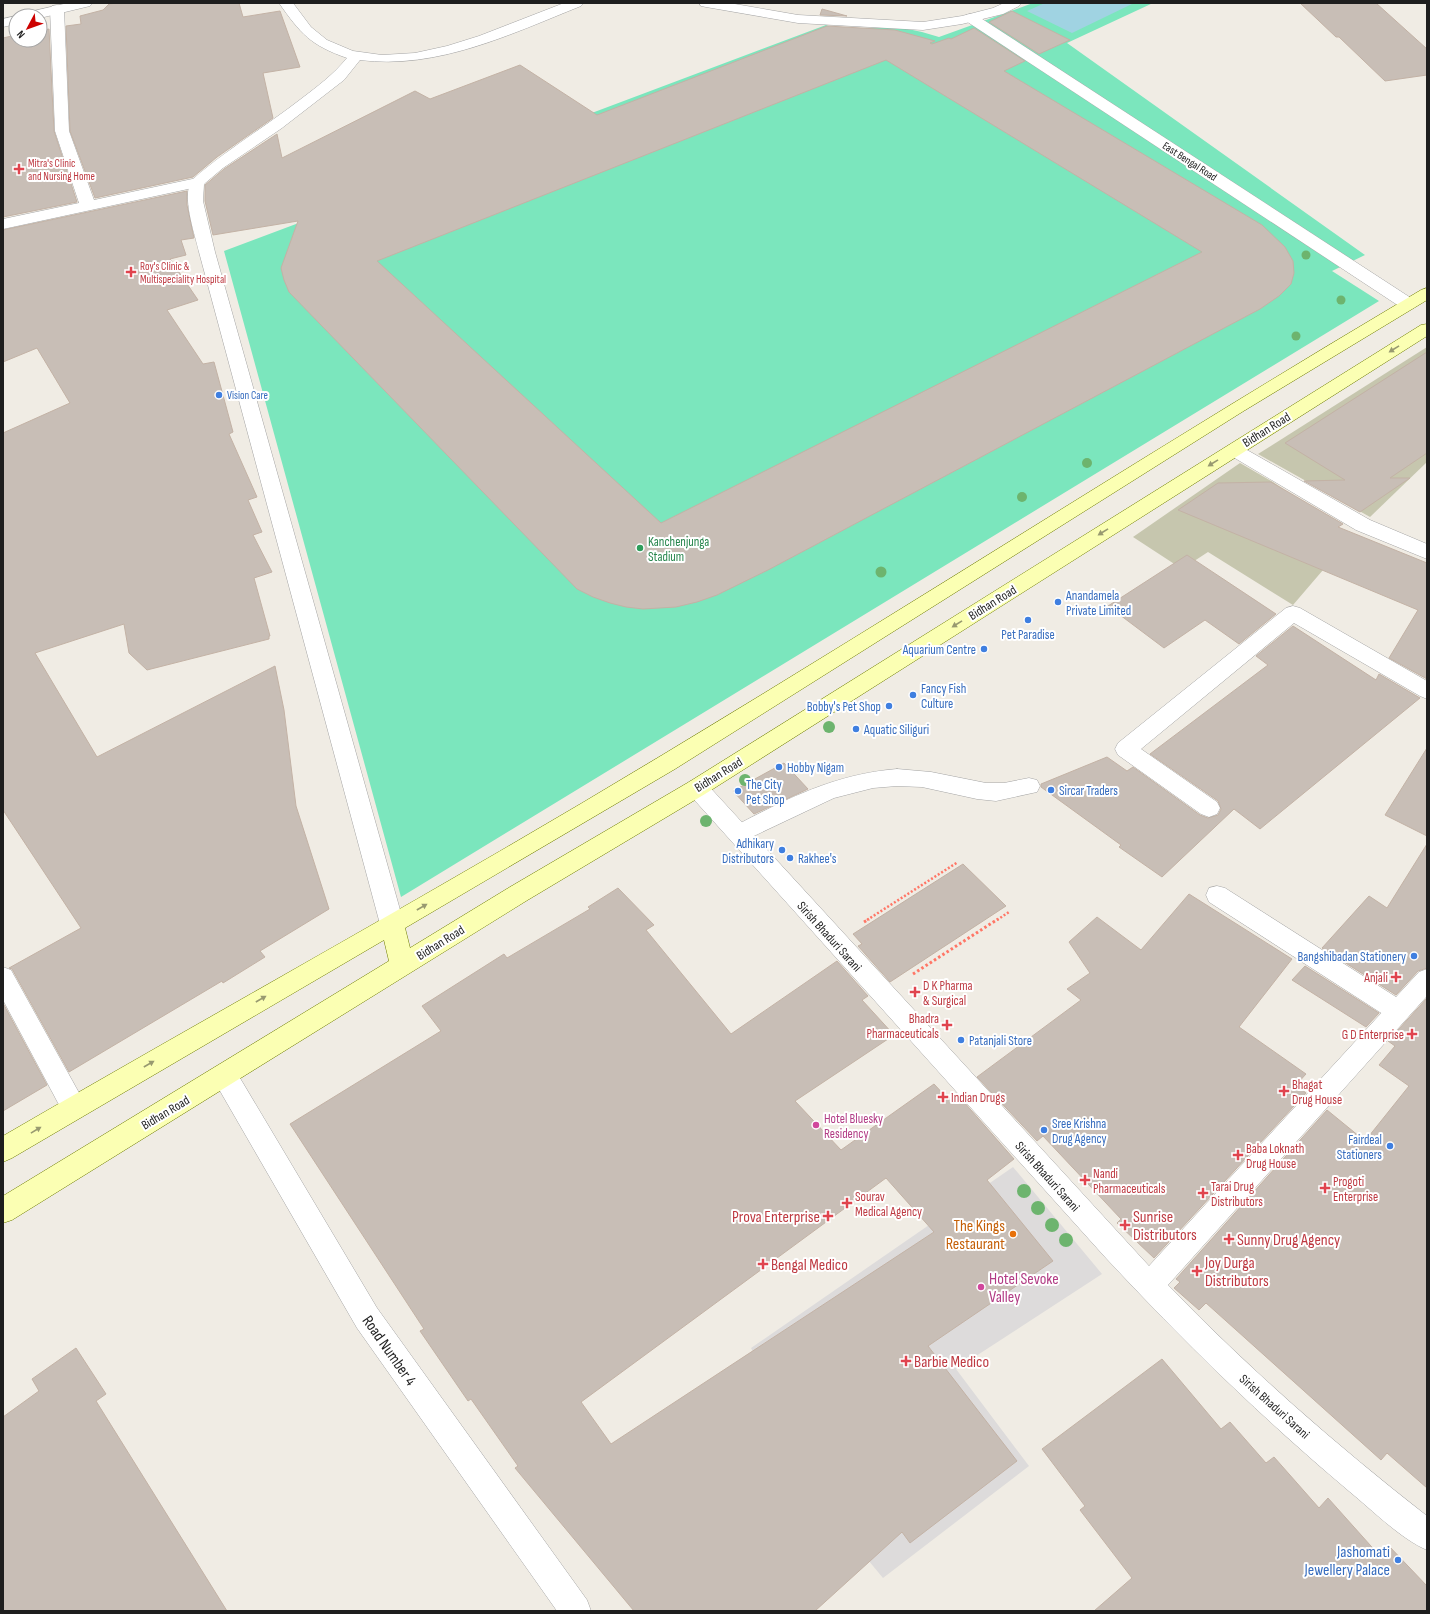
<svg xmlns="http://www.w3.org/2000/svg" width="1430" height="1614" viewBox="0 0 1430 1614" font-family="'Sofia Sans Condensed',sans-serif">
  <rect width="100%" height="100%" fill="#f0ece4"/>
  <!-- residential -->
  <path fill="#dddbdb" d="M1013,1167L1102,1274L956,1369L1029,1466L883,1578L790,1466L808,1447L751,1348Z"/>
  <!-- construction -->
  <g fill="#c6c6ae">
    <path d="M1427,347V462L1370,517L1258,454Z"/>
    <path d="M1240,463L1273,482L1338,527L1323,570L1293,605L1208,552L1182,569L1133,537Z"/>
  </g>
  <!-- pitch -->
  <path fill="#7be6bd" d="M1033,3H1153L1067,43L1365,255L1332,271L1379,301L401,897L224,251L826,25L846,36L863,29L878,27L908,29L922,32L939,37Z"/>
  <!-- water -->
  <path fill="#a0d3e2" d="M1045,3H1134L1072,33L1027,11Z"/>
  <!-- building -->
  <g fill="#c8beb6" stroke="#c3b2a5" fill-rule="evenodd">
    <path d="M117,3H239L243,17L280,11L300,67L263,73L273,118L217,157L193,177L95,198L70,131L66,26L81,24L80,16L103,10L109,4Z"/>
    <path d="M1300,3H1376L1427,49V75L1385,81L1339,37H1336Z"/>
    <path d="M822,9L847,16L820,15Z"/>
    <path d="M1012,11L1070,40L1039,54L989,22Z"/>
    <path d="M827,26L895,30L935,41L930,43L932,44L949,38L951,39L974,28L1025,61L1004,71L1262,225L1285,247L1293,261L1294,273L1291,284L1279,296L1260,309L768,570L717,595L697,602L676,607L643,609L626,607L610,603L593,597L577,589L289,292L284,280L281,268L298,221L213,235L205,201V185L224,169L277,134L282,158L415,91L430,99L520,65L597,115ZM886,60L1202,252L661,523L377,261Z"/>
    <path d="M49,29L54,131L77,202L3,217V38L16,35V40H40V31Z"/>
    <path d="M187,191V205L194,238L181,240L186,255L170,259L198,300L167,310L203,364L214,362L233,432L229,434L257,497L248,500L262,532L253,535L272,572L254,578L270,636H269V639L147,670L129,653L124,624L35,653L97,757L275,666L284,710L296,806L329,909L260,951L265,957L223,983L222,981L69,1072L12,969L9,968L81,928L3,810V433L70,403L37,348L3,362V230Z"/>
    <path d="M1427,352V453L1390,478H1410L1360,512L1304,481L1345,480L1285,443Z"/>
    <path d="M1271,482L1343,524L1338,527L1427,563V679L1389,658L1418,610L1178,510L1218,483Z"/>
    <path d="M1187,555L1276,614L1239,644L1205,620L1164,648L1108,606Z"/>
    <path d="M1293,626L1376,680L1379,674L1420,698L1260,829L1234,809L1162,877L1119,847L1121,845L1041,787V784L1107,757L1127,771L1133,767L1200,815L1208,818L1218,815L1221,809L1218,801L1150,754L1268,665L1256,656Z"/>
    <path d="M1427,748V836L1385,815Z"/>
    <path d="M784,763L808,789L754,814L733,791Z"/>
    <path d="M1427,844V968L1418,971L1396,995L1322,948L1369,896L1387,908Z"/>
    <path d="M963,864L1006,906L890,982L858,946L862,944L853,934Z"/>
    <path d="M618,888L654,925L646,930L731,1034L837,961L868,996L862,1000L894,1035L795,1101L841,1150L934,1084L948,1099L956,1093L1014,1159L987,1180L1053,1261L928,1346L1017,1461L910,1543L902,1532L815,1611H634L515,1468L518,1466L471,1399L468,1401L420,1331L424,1329L290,1124L441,1031L422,1006L504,954L507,958L590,909L588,907ZM886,1178L934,1232L611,1444L581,1402Z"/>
    <path d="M1189,894L1292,959L1239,1027L1306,1074L1296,1085L1306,1093L1154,1258L1117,1223L1121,1219L1043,1136L1037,1141L977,1077L1081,1000L1067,989L1090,973L1069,942L1097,917L1141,950Z"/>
    <path d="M1305,966L1379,1013L1366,1027L1292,980Z"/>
    <path d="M1427,998V1488L1387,1453L1381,1460L1206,1303L1199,1310L1174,1288L1180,1282L1176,1279L1327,1110L1365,1141L1409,1086L1379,1065L1395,1046L1388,1041Z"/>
    <path d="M3,1003L47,1085L3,1111Z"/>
    <path d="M76,1348L106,1394L96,1401L227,1611H3V1417L39,1391L32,1379Z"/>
    <path d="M1162,1359L1221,1429L1230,1422L1266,1463L1274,1457L1319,1508L1328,1498L1379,1555L1388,1545L1427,1586V1611H1094L1132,1578L1080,1510L1085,1506L1042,1449Z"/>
  </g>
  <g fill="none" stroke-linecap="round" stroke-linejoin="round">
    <defs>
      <g id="service">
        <path d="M971,14L976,15L1414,300L1416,304L1414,308L1408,309L1402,308L966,21L964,18L966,15Z"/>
        <path d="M897,769L931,772L986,783H1004L1029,778L1037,780L1040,786L1037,792L996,801L977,799L922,787L897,786L873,788L834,798L739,843L731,840L728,834L731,828C786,799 835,774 897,769Z"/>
        <path d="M1217,886L1225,888L1407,1004L1410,1011L1407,1018L1398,1022L1389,1018L1209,902L1206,895L1209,888Z"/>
        <path d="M225,1065L234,1068L377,1308L587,1600L591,1611H557L357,1328L216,1084L213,1076L216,1068Z"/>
      </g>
      <g id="minor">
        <path d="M57,5L62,6L64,9L69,131L94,200L197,178L202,180L205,183L202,186L3,229V219L79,203L55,131L50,9L52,6Z"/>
        <path d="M1234,444L1240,446L1370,520L1427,544V559L1356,530L1228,454L1225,450L1228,446Z"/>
        <path d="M1293,606L1300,608L1427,681V699L1420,696L1294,623L1141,749L1217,802L1220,808L1217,814L1209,817L1201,814L1118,755L1115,749L1118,743L1286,608Z"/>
        <path d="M697,779L705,782L1149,1266L1419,972L1427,969V996L1168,1285C1248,1368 1336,1445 1427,1516V1550C1401,1539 1372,1510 1350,1492C1263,1419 1182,1340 1105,1257L689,794L686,788L689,782Z"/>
        <path d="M3,967L11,970L83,1100L87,1108L83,1116L74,1119L65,1116L3,1000Z"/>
      </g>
      <g id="tertiary">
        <path d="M68,3H92L90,6L40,18V16H23L25,13Z"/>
        <path d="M279,3H293L311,27L327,40L353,51L382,55L415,53L447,46L479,36L564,3H583L581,6C511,34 437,70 360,60L344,80L282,128L223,168L204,184L203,201L215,252L404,924L400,931L392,934L384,931L380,924L199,252C195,234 181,195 192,180C226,150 265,127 301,99C318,86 333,75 347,58C310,45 301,34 279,3Z"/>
        <path d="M699,3H729L798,15L923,22L962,16L993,8L1004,3H1021L1019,6L1003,14L962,24L923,30L798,23L706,7L701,6Z"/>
        <path d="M16,16V24L3,27V19Z"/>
      </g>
      <path id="secondary" d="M1427,288V300L1242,412L675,769L405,928L410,948L510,887L689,782L1421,325L1427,324V336L705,794L526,901L12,1220L3,1223V1196L389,961L384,940L12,1158L3,1162V1136C223,1008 446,886 664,754C918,601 1166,441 1421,290Z"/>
    </defs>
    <!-- service casing -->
    <use href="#service" stroke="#a5a5a5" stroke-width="1"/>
    <!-- minor casing -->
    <use href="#minor" stroke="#a5a5a5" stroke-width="1"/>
    <!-- tertiary casing -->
    <use href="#tertiary" stroke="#a5a5a5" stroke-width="1"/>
    <!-- secondary casing -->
    <use href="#secondary" stroke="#6d7b00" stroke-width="1"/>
    <!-- path-far1 -->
    <g stroke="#ff7666" stroke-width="2.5" stroke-dasharray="2 2" stroke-linecap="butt">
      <path d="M867,920L958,862"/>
      <path d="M997,920L1009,912"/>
    </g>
    <!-- path -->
    <g stroke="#ff7666" stroke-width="3" stroke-dasharray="2.5 2.5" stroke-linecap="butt">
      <path d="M864,922L869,919"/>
      <path d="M913,974L998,919"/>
    </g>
    <!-- service -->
    <use href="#service" fill="#fff" fill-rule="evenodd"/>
    <!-- minor -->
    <use href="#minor" fill="#fff" fill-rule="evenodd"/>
    <!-- tertiary -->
    <use href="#tertiary" fill="#fff" fill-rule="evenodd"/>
    <!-- secondary -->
    <use href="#secondary" fill="#fbffb3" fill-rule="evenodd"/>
  </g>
  <!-- trees -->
  <g fill="#6db46e">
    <circle cx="1306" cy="255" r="4.5"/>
    <circle cx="1341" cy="300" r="4.5"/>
    <circle cx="1296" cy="336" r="4.5"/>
    <circle cx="1087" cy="463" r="5"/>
    <circle cx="1022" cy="497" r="5"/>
    <circle cx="881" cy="572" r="5.5"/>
    <circle cx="829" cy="727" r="6"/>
    <circle cx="745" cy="780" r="6"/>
    <circle cx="706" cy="821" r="6"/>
    <circle cx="1024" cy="1191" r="7"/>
    <circle cx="1038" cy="1208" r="7"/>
    <circle cx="1052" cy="1225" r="7"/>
    <circle cx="1066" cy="1240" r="7"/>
  </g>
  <!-- one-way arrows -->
  <defs><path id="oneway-solid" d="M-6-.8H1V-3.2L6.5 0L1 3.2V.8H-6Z"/></defs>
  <g fill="#989a70">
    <use href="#oneway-solid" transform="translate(1394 349) rotate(148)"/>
    <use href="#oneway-solid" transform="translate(1213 463) rotate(148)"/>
    <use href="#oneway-solid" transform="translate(1103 532) rotate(148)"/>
    <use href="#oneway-solid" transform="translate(957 624) rotate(148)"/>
    <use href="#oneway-solid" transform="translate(422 907) rotate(-30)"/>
    <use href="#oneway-solid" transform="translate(261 999) rotate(-30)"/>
    <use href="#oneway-solid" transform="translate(149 1064) rotate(-30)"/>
    <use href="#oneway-solid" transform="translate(36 1130) rotate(-31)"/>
  </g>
  <!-- markers -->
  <g fill="#e0444e" stroke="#fff" stroke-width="1.5">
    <path d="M17 163h4v4h4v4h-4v4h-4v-4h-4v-4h4z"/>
    <path d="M129 266h4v4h4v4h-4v4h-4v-4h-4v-4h4z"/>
    <path d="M1394 971h4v4h4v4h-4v4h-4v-4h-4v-4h4z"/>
    <path d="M913 986h4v4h4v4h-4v4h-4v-4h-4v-4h4z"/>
    <path d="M945 1019h4v4h4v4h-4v4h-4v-4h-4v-4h4z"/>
    <path d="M1410 1028h4v4h4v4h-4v4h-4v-4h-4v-4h4z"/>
    <path d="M1282 1085h4v4h4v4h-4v4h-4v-4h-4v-4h4z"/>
    <path d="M941 1091h4v4h4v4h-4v4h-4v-4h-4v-4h4z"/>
    <path d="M1236 1149h4v4h4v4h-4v4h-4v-4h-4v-4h4z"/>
    <path d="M1083 1174h4v4h4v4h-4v4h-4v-4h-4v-4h4z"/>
    <path d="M1323 1182h4v4h4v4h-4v4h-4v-4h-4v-4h4z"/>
    <path d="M1201 1187h4v4h4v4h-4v4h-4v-4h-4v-4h4z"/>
    <path d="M845 1197h4v4h4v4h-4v4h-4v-4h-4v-4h4z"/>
    <path d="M826 1210h4v4h4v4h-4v4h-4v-4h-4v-4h4z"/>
    <path d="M1123 1219h4v4h4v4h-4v4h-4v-4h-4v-4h4z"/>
    <path d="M1227 1233h4v4h4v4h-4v4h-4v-4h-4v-4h4z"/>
    <path d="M761 1258h4v4h4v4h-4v4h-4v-4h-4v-4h4z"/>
    <path d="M1195 1265h4v4h4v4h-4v4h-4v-4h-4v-4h4z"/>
    <path d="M904 1355h4v4h4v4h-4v4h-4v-4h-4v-4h4z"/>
  </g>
  <g fill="#3f7fe0" stroke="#fff" stroke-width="1.5">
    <circle cx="219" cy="395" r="4"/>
    <circle cx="1058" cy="602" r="4"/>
    <circle cx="1028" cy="620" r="4"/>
    <circle cx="984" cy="649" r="4"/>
    <circle cx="913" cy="695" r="4"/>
    <circle cx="889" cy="706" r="4"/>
    <circle cx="856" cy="729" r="4"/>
    <circle cx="779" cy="767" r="4"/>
    <circle cx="1051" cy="790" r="4"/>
    <circle cx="738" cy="791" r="4"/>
    <circle cx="782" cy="850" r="4"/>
    <circle cx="790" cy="858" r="4"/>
    <circle cx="1414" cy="956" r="4"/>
    <circle cx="961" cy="1040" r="4"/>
    <circle cx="1044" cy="1130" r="4"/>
    <circle cx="1390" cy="1146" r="4"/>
    <circle cx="1398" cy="1560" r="4"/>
  </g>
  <circle fill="#2e9e5b" stroke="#fff" stroke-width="1.5" cx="640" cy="548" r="4"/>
  <g fill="#d1479c" stroke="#fff" stroke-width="1.5">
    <circle cx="816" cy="1125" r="4"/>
    <circle cx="981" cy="1287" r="4"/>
  </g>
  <circle fill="#e8710a" stroke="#fff" stroke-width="1.5" cx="1013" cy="1234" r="4"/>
  <g text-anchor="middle" stroke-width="4" stroke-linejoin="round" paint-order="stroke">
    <!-- far-street labels -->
    <g font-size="11" fill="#1e1e1e" stroke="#fff">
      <text transform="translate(1190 161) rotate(33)" y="4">East Bengal Road</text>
    </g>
    <!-- far-health labels -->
    <g font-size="11" fill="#be3a42" stroke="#fff" text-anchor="start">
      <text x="28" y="167">Mitra's Clinic<tspan x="28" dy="13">and Nursing Home</tspan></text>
      <text x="140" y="270">Roy's Clinic &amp;<tspan x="140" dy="13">Multispeciality Hospital</tspan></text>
    </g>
    <!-- far-shop labels -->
    <g font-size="11" fill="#366cbe" stroke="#fff" text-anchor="start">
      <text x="227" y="399">Vision Care</text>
    </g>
    <!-- street labels -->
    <g font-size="13" fill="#1e1e1e" stroke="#fff">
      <text transform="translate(1266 429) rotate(-32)" y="5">Bidhan Road</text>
      <text transform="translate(992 602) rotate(-32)" y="5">Bidhan Road</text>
      <text transform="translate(718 774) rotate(-32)" y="5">Bidhan Road</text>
      <text transform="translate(830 936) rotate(48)" y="5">Sirish Bhaduri Sarani</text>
      <text transform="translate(440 942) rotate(-32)" y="5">Bidhan Road</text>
      <text transform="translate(165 1112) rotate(-31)" y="5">Bidhan Road</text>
      <text transform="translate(1048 1176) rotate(48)" y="5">Sirish Bhaduri Sarani</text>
      <text transform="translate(1275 1406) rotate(42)" y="5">Sirish Bhaduri Sarani</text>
    </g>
    <!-- leisure labels -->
    <g font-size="13" fill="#27864d" stroke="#fff" text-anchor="start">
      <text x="648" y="546">Kanchenjunga<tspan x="648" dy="15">Stadium</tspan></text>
    </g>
    <!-- shop labels -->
    <g font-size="13" fill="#366cbe" stroke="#fff" text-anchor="start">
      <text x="1066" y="600">Anandamela<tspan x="1066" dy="15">Private Limited</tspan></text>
      <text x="1028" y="639" text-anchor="middle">Pet Paradise</text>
      <text x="976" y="654" text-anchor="end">Aquarium Centre</text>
      <text x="921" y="693">Fancy Fish<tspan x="921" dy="15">Culture</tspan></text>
      <text x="881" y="711" text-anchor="end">Bobby's Pet Shop</text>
      <text x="864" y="734">Aquatic Siliguri</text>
      <text x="787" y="772">Hobby Nigam</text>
      <text x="746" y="789">The City<tspan x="746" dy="15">Pet Shop</tspan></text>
      <text x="1059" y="795">Sircar Traders</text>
      <text x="774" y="848" text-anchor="end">Adhikary<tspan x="774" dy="15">Distributors</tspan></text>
      <text x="798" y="863">Rakhee's</text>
      <text x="1406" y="961" text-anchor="end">Bangshibadan Stationery</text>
      <text x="969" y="1045">Patanjali Store</text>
      <text x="1052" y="1128">Sree Krishna<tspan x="1052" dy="15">Drug Agency</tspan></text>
      <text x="1382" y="1144" text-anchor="end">Fairdeal<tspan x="1382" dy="15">Stationers</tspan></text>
    </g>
    <!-- health labels -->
    <g font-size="13" fill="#be3a42" stroke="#fff" text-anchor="start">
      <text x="1388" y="982" text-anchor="end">Anjali</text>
      <text x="923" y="990">D K Pharma<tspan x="923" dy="15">&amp; Surgical</tspan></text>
      <text x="939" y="1023" text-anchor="end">Bhadra<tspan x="939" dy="15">Pharmaceuticals</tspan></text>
      <text x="1404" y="1039" text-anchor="end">G D Enterprise</text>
      <text x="1292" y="1089">Bhagat<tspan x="1292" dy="15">Drug House</tspan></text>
      <text x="951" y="1102">Indian Drugs</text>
      <text x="1246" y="1153">Baba Loknath<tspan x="1246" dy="15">Drug House</tspan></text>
      <text x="1093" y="1178">Nandi<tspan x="1093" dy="15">Pharmaceuticals</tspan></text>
      <text x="1333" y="1186">Progoti<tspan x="1333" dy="15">Enterprise</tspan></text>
      <text x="1211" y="1191">Tarai Drug<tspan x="1211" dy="15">Distributors</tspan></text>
      <text x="855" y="1201">Sourav<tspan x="855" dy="15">Medical Agency</tspan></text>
    </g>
    <!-- hotel labels -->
    <g font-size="13" fill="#b23c85" stroke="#fff" text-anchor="start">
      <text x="824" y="1123">Hotel Bluesky<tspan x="824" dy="15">Residency</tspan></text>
    </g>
    <!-- near-health labels -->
    <g font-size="16" fill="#be3a42" stroke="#fff" text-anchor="start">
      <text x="820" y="1222" text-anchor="end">Prova Enterprise</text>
      <text x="1133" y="1222">Sunrise<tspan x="1133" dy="18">Distributors</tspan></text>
      <text x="1237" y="1245">Sunny Drug Agency</text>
      <text x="1205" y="1268">Joy Durga<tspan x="1205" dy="18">Distributors</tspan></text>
      <text x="771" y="1270">Bengal Medico</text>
      <text x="914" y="1367">Barbie Medico</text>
    </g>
    <!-- near-food labels -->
    <g font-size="16" fill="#c56008" stroke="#fff" text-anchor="end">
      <text x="1005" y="1231">The Kings<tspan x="1005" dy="18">Restaurant</tspan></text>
    </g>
    <!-- near-hotel labels -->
    <g font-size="16" fill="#b23c85" stroke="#fff" text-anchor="start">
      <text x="989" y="1284">Hotel Sevoke<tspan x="989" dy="18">Valley</tspan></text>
    </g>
    <!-- near-street labels -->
    <g font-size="16" fill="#1e1e1e" stroke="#fff">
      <text transform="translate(390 1350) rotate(55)" y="6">Road Number 4</text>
    </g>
    <!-- near-shop labels -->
    <g font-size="16" fill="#366cbe" stroke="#fff" text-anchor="end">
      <text x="1390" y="1557">Jashomati<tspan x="1390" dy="18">Jewellery Palace</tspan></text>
    </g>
  </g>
  <!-- border -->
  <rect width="1430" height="1614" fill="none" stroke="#1e1e1e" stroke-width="8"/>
  <!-- north arrow -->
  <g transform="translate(28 28) rotate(229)"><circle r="19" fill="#ffffff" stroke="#a5a5a5"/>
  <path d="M0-3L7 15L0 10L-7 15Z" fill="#cd0100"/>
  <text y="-6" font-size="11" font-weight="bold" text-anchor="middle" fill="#1e1e1e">N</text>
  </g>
</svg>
